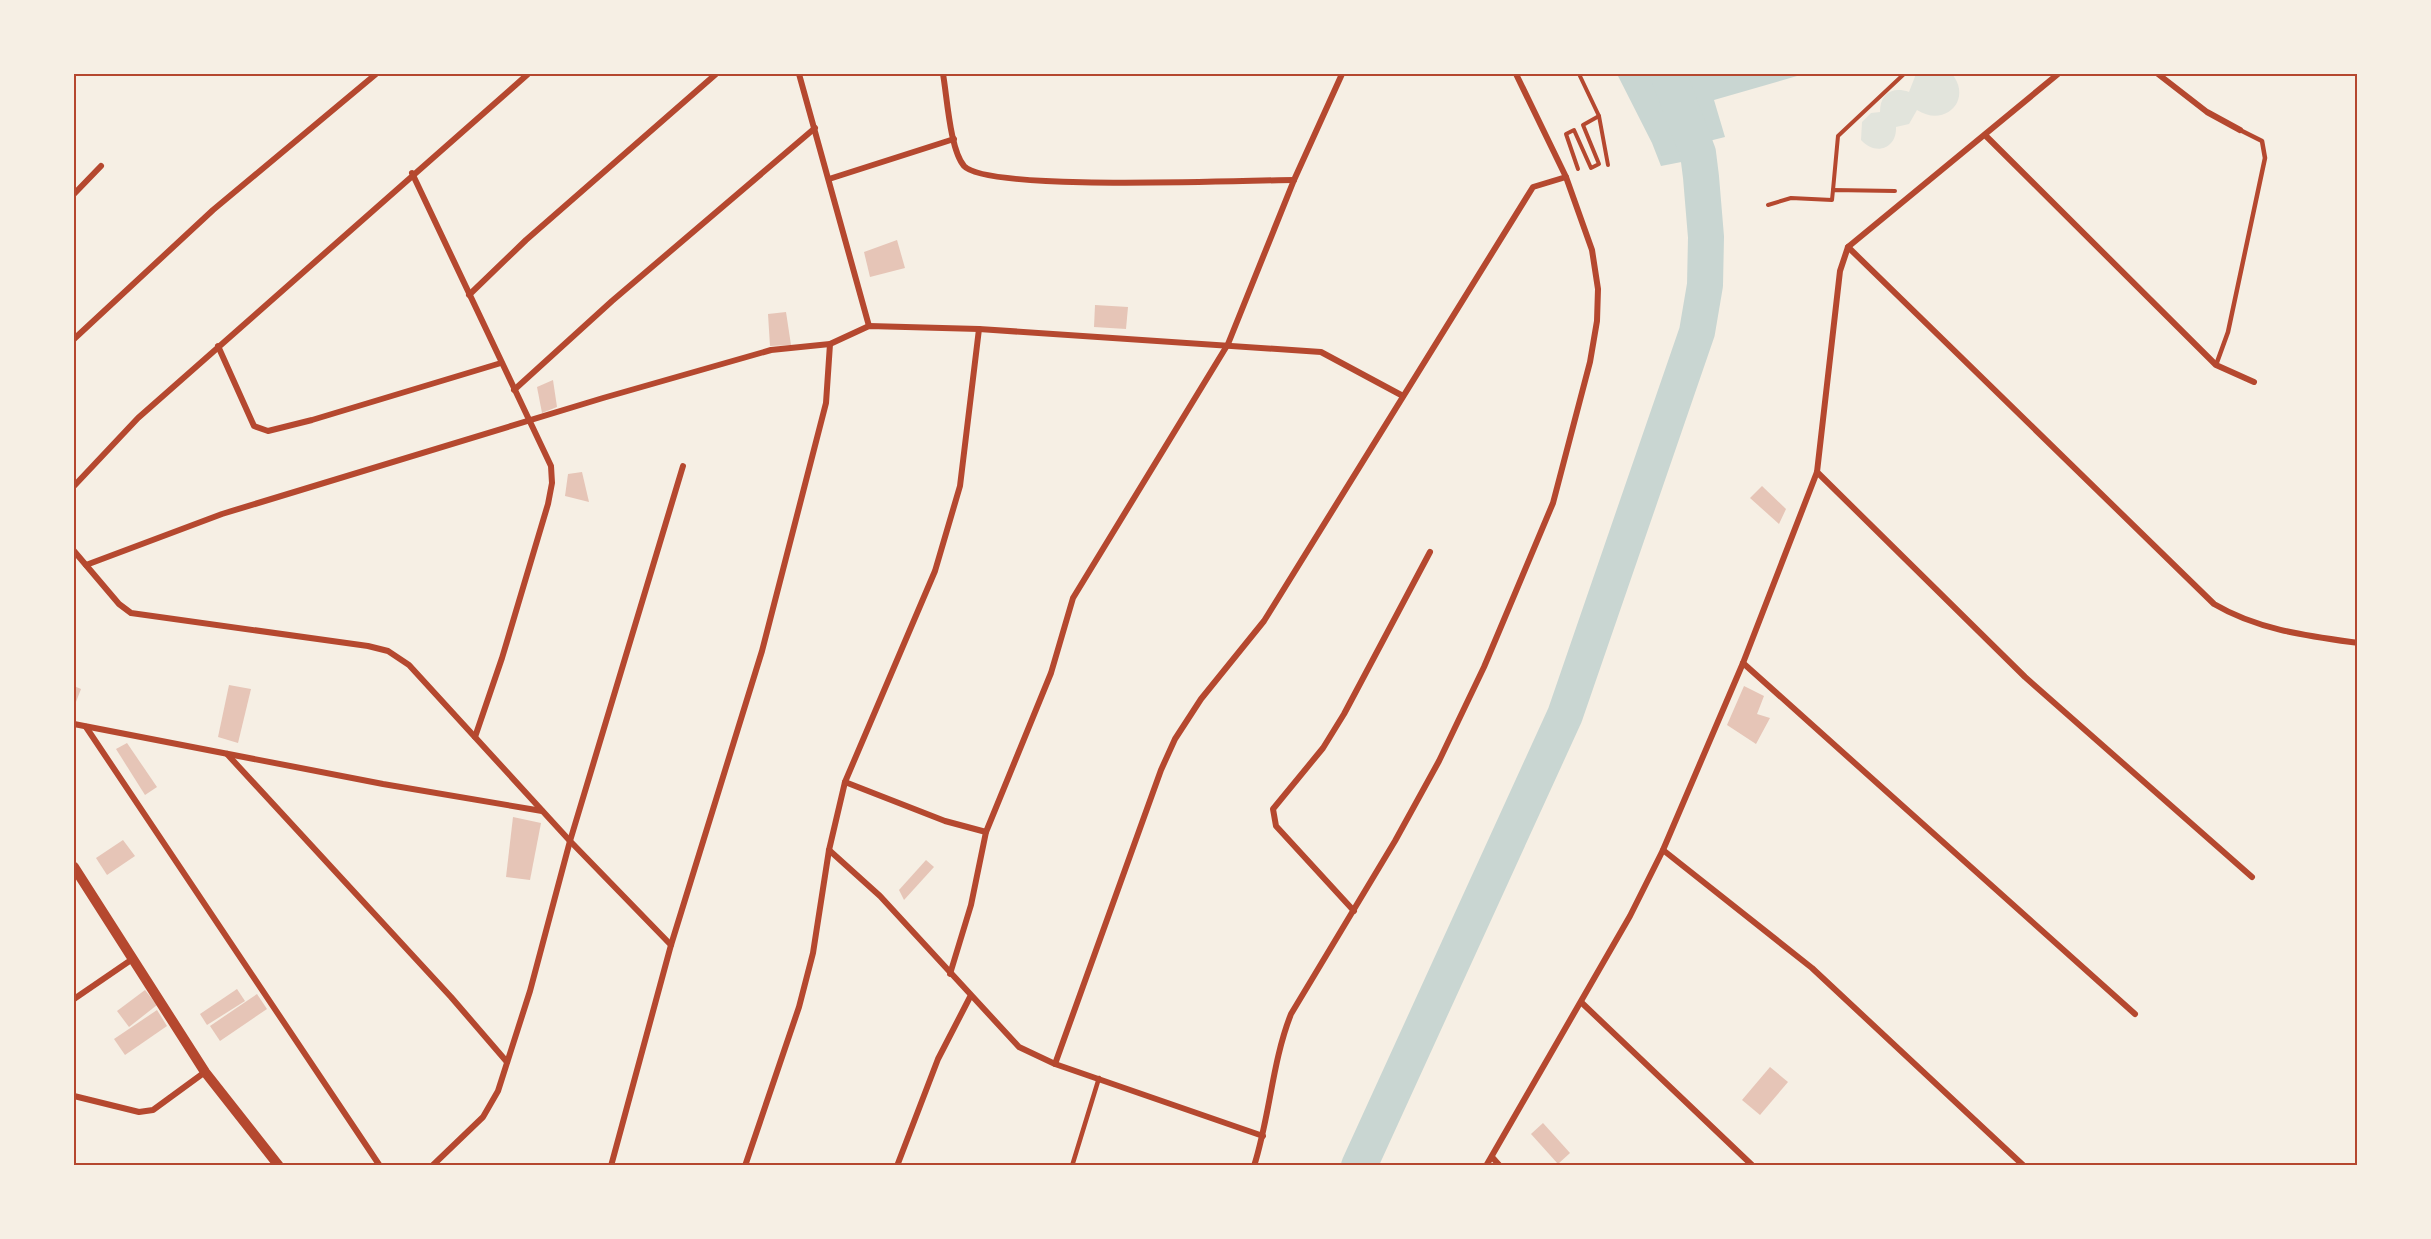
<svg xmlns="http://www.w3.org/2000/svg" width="2431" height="1239" viewBox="0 0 2431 1239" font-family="Helvetica,sans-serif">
  <rect width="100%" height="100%" fill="#f6efe4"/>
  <!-- green -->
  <path fill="#e2e4dc" d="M1916,74H1952C1973,100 1945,128 1917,110L1909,124L1896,127C1897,149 1875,156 1861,140L1862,122L1871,113L1880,112C1880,94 1892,86 1909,92Z"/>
  <!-- water -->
  <path fill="#c9d6d2" d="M1617,74H1804L1714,100L1725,137L1709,141L1712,156L1661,166L1652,143Z"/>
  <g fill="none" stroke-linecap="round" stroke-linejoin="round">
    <!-- river -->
    <path stroke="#c9d6d2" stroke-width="36" d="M1359,1166L1565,715L1697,332L1705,285L1706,237L1701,177L1698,153L1668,74"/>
  </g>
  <!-- building -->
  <g fill="#e6c5b7">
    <path d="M897,240L905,268L870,277L864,252Z"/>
    <path d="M1095,305L1128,307L1126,329L1094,327Z"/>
    <path d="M786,312L791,345L770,346L768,314Z"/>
    <path d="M553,380L557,407L542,413L537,387Z"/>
    <path d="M582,472L589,502L565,496L568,474Z"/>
    <path d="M1762,486L1786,509L1779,524L1750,498Z"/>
    <path d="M229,685L251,689L238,743L218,737Z"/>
    <path d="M74,686L81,689L74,707Z"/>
    <path d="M1744,686L1764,696L1757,714L1770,718L1756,744L1727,725Z"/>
    <path d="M127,743L157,787L145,795L116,749Z"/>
    <path d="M513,817L541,823L530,880L506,877Z"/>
    <path d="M123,840L135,856L107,875L96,858Z"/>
    <path d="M926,860L934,867L904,900L899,890Z"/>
    <path d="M237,989L245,1001L207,1025L200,1014Z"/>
    <path d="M145,990L157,1005L129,1027L117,1011Z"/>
    <path d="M257,994L267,1009L220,1041L210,1026Z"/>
    <path d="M157,1010L167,1026L125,1055L114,1039Z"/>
    <path d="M1770,1067L1788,1082L1760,1115L1742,1100Z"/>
    <path d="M1543,1123L1570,1153L1558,1164L1531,1134Z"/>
  </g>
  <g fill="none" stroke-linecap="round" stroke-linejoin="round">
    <!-- path -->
    <g stroke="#b5482f" stroke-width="4">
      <path d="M1579,74L1599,116L1608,165"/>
      <path d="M1986,74H1997"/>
      <path d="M1578,169L1566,134L1574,130L1591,168L1599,164L1583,125L1599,116"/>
      <path d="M1833,190L1838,136L1904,74"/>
      <path d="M1768,205L1791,198L1832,200L1833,190L1895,191"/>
    </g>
    <!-- service -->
    <g stroke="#b5482f" stroke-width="4.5">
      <path d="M2216,365L2228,332L2265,158L2262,141L2240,130"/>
      <path d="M1072,1166L1099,1078"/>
    </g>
    <!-- minor -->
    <g stroke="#b5482f" stroke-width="6">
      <path d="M799,74L869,326"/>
      <path d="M943,74C947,96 950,150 964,166C988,192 1246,180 1294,180"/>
      <path d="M2158,74L2207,112L2240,130"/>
      <path d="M1985,135L2216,365L2254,382"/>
      <path d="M412,173L551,466L552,483L548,504L502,658L475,737"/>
      <path d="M829,179L954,139"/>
      <path d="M74,194L101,166"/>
      <path d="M1848,247L2214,604C2258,630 2308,636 2358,643"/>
      <path d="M469,295L526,240L716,74"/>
      <path d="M74,339L213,210L376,74"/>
      <path d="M218,346L254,426L268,431L312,420L501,363"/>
      <path d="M514,390L612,301L815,128"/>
      <path d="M1817,472L2025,677L2252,877"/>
      <path d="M74,486L138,418L528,74"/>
      <path d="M74,551L119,604L131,613L368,646L388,651L409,665L570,841L671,945"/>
      <path d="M86,565L222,514L603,398L771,350L830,344L869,326L979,329L1321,352L1403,396"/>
      <path d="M1743,663L2135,1014"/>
      <path d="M74,724L383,784L542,811"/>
      <path d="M86,727L380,1166"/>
      <path d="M227,754L451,997L507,1062"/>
      <path d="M845,782L945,821L986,832"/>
      <path d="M829,850L880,896L1019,1047L1055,1064L1263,1136"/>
      <path d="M1663,850L1812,968L2024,1166"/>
      <path d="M1354,911L1276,826L1273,809L1323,748L1344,714L1430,552"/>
      <path d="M950,974L971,905L986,832L1051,673L1073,598L1228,344L1294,180L1342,74"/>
      <path d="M74,999L131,960"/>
      <path d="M1582,1003L1753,1166"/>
      <path d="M1055,1064L1161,770L1175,739L1201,699L1264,621L1533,187L1566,177"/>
      <path d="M74,1096L139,1112L153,1110L205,1072"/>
      <path d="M1492,1157L1500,1166"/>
      <path d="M432,1166L483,1117L498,1091L530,991L570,841L683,466"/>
      <path d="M611,1166L671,945L762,651L826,403L830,344"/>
      <path d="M745,1166L799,1007L813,953L829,850L845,782L935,571L960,486L979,329"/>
      <path d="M897,1166L938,1059L970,997"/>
      <path d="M1254,1166C1270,1116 1272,1062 1291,1014L1395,841L1439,761L1484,667L1553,503L1590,362L1597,321L1598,289L1592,250L1566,177L1516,74"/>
      <path d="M1486,1166L1630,916L1663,850L1743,663L1817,472L1840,271L1848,247L2058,74"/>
    </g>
    <!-- tertiary -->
    <path stroke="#b5482f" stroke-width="10" d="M74,867L205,1072L279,1166"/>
  </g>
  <!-- border -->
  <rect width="2431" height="1239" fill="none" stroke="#f6efe4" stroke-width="150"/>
  <rect x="75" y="75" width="2281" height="1089" fill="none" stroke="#b5482f" stroke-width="2"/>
</svg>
